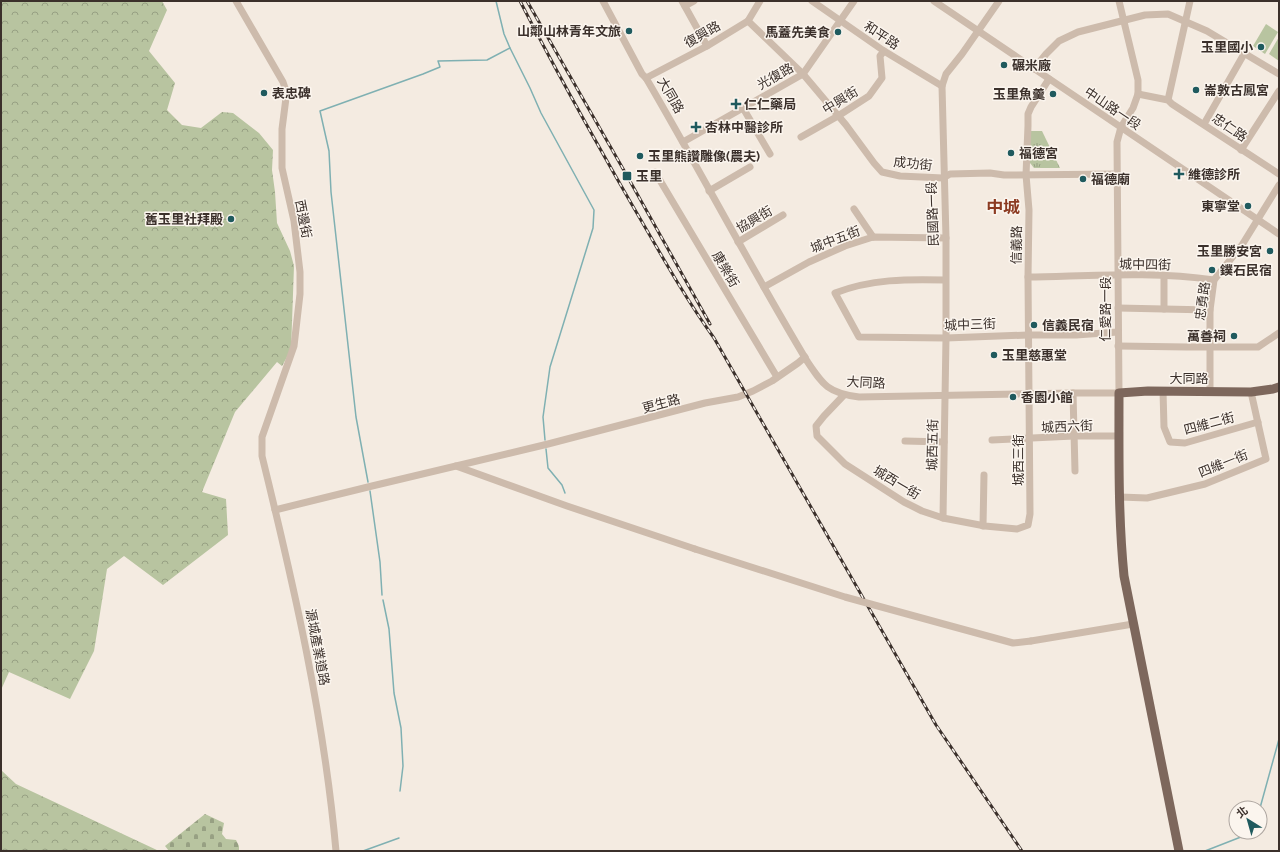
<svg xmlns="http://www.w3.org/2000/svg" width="1280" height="852" viewBox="0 0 1280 852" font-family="Raleway,'Noto Sans TC',sans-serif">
  <defs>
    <pattern id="grass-tufts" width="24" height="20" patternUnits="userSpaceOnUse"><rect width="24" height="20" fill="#b8c4a0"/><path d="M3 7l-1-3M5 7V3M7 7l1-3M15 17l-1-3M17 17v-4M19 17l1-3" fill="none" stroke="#97a083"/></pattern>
    <pattern id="forest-crowns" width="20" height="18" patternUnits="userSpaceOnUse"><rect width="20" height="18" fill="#b8c4a0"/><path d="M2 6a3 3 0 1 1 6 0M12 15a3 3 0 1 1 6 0" fill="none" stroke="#97a083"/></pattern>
    <pattern id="cemetery-stones" width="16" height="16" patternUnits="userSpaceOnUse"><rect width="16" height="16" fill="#b8c4a0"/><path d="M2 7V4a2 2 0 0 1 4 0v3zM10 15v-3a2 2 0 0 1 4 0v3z" fill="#97a083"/></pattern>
  </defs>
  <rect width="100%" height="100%" fill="#f4ebe1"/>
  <!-- grass -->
  <path fill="url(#grass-tufts)" d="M1030,131H1042L1060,168H1034L1030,163Z"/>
  <!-- forest -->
  <g fill="url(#forest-crowns)">
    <path d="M1,1H162L167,10L149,51L175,83L167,110L182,125L201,128L222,112L233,113L259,133L273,150L272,170L275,192L277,223L290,251L294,266L291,350L282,366L277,362L235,412L202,492L226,499L228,535L163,585L124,556L107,569L94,651L70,699L9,672L1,690Z"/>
    <path d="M1,770L16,784L159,851H1Z"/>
  </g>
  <!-- cemetery -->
  <path fill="url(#cemetery-stones)" d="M205,814L224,823L222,834L226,839L236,840L239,846V851H169L165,846Z"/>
  <!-- pitch -->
  <g fill="#b8c4a0">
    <path d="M1266,24L1278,32L1265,54L1253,46Z"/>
    <path d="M1279,37V61L1269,54Z"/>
  </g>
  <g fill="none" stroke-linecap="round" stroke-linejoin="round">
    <!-- stream -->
    <g stroke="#7fb0b2" stroke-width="1.5">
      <path d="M510,48L530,88L541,113L594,210L593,228L550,367L543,417L545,440"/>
      <path d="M546,449L548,468L562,485L565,493"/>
      <path d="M368,482L356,417L331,192L329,151L320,111L423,74L440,67L438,61L487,60L510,48L504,34L496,1"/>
      <path d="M370,491L380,562L382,595"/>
      <path d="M383,600L389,629L394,693L401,728L403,766L400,791"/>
      <path d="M1260,808L1279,739"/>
      <path d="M363,851L399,838"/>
      <path d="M1205,851L1246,835L1247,832"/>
    </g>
    <!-- minor -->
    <g stroke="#cdbbac" stroke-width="7">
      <path d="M236,1L283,82L285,88L286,98L282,129V168L294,221L300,272V294L294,346L262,437V456C294,586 324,717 336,851"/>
      <path d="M603,1L642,74L646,78C701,172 751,268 807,361C823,385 828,393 859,397L1073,393H1119L1117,142L1121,127L1133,108L1138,94V80L1119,1"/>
      <path d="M682,1L707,46"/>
      <path d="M812,1L884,51L942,86"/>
      <path d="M934,1L1279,234"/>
      <path d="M685,6L694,1"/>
      <path d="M748,21L803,74L846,125L874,163L882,172L900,176L943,178L950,174L990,173L1004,175L1117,174"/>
      <path d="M1034,69L1046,54L1059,41L1078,32L1145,15L1168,14L1207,31L1279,74"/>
      <path d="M646,78L707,46L748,21L760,1"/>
      <path d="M1138,94L1168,100L1172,104L1279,174"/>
      <path d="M1168,100L1190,1"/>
      <path d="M743,108L770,154"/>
      <path d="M1204,124L1244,54"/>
      <path d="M801,137L838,116L869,96L882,78L880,56L884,51"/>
      <path d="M683,142L803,74L854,1"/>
      <path d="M1241,150L1279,91"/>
      <path d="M655,172L777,377"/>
      <path d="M709,191L750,167"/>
      <path d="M854,209L873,237"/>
      <path d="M738,242L783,215"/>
      <path d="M1164,276V309"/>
      <path d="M1028,277C1090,276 1153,271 1214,280"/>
      <path d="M945,280C907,279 871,279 835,293L859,337L946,338L1028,335H1076L1118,332"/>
      <path d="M764,287L809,262L845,246L873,237L946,238"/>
      <path d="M1118,308L1210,310"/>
      <path d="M1118,346L1187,347H1258L1279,333"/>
      <path d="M1163,391L1164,427L1170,442L1185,443L1258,422"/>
      <path d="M1210,391V310L1214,280L1242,245L1279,185"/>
      <path d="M1073,393L1075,471"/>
      <path d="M844,395L824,416L816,426L817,436L845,464L904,502L922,511L943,518L985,526L1017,529L1028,525L1030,514L1028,277L1029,210L1026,175L1028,126V114L1031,107L1049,79"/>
      <path d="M992,440L1074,436H1118"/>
      <path d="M905,441L944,442"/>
      <path d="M456,466L567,506L695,549"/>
      <path d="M1120,497L1147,498L1205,484L1266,459L1251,392"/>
      <path d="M275,510L372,486L548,444L705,403L738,397L753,391L772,381L798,363L805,357"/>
      <path d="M943,518L946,338V238L942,86L946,74L962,54L999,1"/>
      <path d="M983,526L984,475"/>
      <path d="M1031,641L1133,624"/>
    </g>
    <!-- major -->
    <path stroke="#7d675c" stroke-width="9" d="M1179,851L1124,576C1118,515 1119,454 1119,393L1148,391L1251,392L1273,389L1279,387"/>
    <defs>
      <g id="rail">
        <path d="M520,1C555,69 593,137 631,203C658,249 683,295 714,338L936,725L1022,851"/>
        <path d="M527,1L626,174L710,324"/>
      </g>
    </defs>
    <!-- rail casing -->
    <use href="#rail" stroke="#3b302b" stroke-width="3"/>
    <!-- rail -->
    <use href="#rail" stroke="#fbf5ee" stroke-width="1.5" stroke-dasharray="4.5" stroke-linecap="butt"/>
    <!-- minor-bridge -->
    <path stroke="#cdbbac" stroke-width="7" d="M695,549L845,597L1013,643L1031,641"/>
  </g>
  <!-- markers -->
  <g fill="#1f5a5e" stroke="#fbf5ee" stroke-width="1.5">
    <circle cx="629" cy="31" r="4"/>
    <circle cx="838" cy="32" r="4"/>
    <circle cx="1261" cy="47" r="4"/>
    <circle cx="1004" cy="65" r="4"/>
    <circle cx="1196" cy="90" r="4"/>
    <circle cx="264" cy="93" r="4"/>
    <circle cx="1053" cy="94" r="4"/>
    <path d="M734 98h4v4h4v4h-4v4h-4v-4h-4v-4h4z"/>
    <path d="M694 121h4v4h4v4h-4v4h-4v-4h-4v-4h4z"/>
    <circle cx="1011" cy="153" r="4"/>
    <circle cx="640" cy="156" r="4"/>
    <path d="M1177 168h4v4h4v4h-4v4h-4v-4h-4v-4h4z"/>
    <rect x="622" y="171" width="10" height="10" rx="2"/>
    <circle cx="1083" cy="179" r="4"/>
    <circle cx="1248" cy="206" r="4"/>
    <circle cx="231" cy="219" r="4"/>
    <circle cx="1270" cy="251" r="4"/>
    <circle cx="1212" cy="270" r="4"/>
    <circle cx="1034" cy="325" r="4"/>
    <circle cx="1234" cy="336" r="4"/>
    <circle cx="994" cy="355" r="4"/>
    <circle cx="1013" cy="397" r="4"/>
  </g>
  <g text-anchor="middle" stroke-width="3" stroke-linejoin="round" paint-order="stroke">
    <!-- poi labels -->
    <g font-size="13" font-weight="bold" fill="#3b302b" stroke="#fbf5ee" text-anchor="start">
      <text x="621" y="36" text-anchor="end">山鄰山林青年文旅</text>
      <text x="830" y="37" text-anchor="end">馬蓋先美食</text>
      <text x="1253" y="52" text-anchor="end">玉里國小</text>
      <text x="1012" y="70">碾米廠</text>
      <text x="1204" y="95">崙敦古鳳宮</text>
      <text x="272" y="98">表忠碑</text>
      <text x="1045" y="99" text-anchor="end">玉里魚羹</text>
      <text x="744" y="109">仁仁藥局</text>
      <text x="705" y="132">杏林中醫診所</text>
      <text x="1019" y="158">福德宮</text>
      <text x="648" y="161">玉里熊讚雕像(農夫)</text>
      <text x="1188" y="179">維德診所</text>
      <text x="636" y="181">玉里</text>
      <text x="1091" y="184">福德廟</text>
      <text x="1240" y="211" text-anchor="end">東寧堂</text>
      <text x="223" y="224" text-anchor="end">舊玉里社拜殿</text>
      <text x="1262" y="256" text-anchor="end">玉里勝安宮</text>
      <text x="1220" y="275">鏷石民宿</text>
      <text x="1042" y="330">信義民宿</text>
      <text x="1226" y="341" text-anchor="end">萬善祠</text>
      <text x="1002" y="360">玉里慈惠堂</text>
      <text x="1021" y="402">香園小館</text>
    </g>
    <!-- street labels -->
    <g font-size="13" fill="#3b302b" stroke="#fbf5ee">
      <text transform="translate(702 34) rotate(-30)" y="5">復興路</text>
      <text transform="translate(882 35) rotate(33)" y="5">和平路</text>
      <text transform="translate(775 76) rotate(-30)" y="5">光復路</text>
      <text transform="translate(671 95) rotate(60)" y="5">大同路</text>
      <text transform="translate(840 100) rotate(-32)" y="5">中興街</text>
      <text transform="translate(1113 108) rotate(34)" y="5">中山路一段</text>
      <text transform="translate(1230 127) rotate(34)" y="5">忠仁路</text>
      <text transform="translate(913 163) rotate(6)" y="5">成功街</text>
      <text transform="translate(932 214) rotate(-92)" y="5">民國路一段</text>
      <text transform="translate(304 219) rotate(79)" y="5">西邊街</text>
      <text transform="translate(754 219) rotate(-31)" y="5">協興街</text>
      <text transform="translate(835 239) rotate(-21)" y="5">城中五街</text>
      <text transform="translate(1016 245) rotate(-89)" y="5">信義路</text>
      <text transform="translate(1145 264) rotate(1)" y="5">城中四街</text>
      <text transform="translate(726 269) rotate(59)" y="5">康樂街</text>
      <text transform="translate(1202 301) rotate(-82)" y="5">忠勇路</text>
      <text transform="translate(1105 309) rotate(-90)" y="5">仁愛路一段</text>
      <text transform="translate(970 324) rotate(-2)" y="5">城中三街</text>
      <text x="1189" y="383">大同路</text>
      <text transform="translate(866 382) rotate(3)" y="5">大同路</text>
      <text transform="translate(661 403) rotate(-15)" y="5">更生路</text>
      <text transform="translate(1209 423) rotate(-15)" y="5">四維二街</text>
      <text transform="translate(1067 426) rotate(-2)" y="5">城西六街</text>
      <text transform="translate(932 445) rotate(-89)" y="5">城西五街</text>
      <text transform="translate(1018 460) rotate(-90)" y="5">城西三街</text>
      <text transform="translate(1223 463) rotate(-22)" y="5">四維一街</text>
      <text transform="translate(897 482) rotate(31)" y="5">城西一街</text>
      <text transform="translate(318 647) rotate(79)" y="5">源城產業道路</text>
    </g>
    <!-- district labels -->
    <g font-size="17" font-weight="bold" fill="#8c3b22" stroke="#fbf5ee">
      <text x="1003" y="213">中城</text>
    </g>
  </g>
  <!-- border -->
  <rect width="1280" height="852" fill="none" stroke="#3b302b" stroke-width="4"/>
  <!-- north arrow -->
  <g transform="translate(1248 820) rotate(323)"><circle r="19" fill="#fbf5ee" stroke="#aea6a0"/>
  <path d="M0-3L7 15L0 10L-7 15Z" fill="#1f5a5e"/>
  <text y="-6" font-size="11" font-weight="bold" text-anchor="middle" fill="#3b302b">北</text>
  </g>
</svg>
